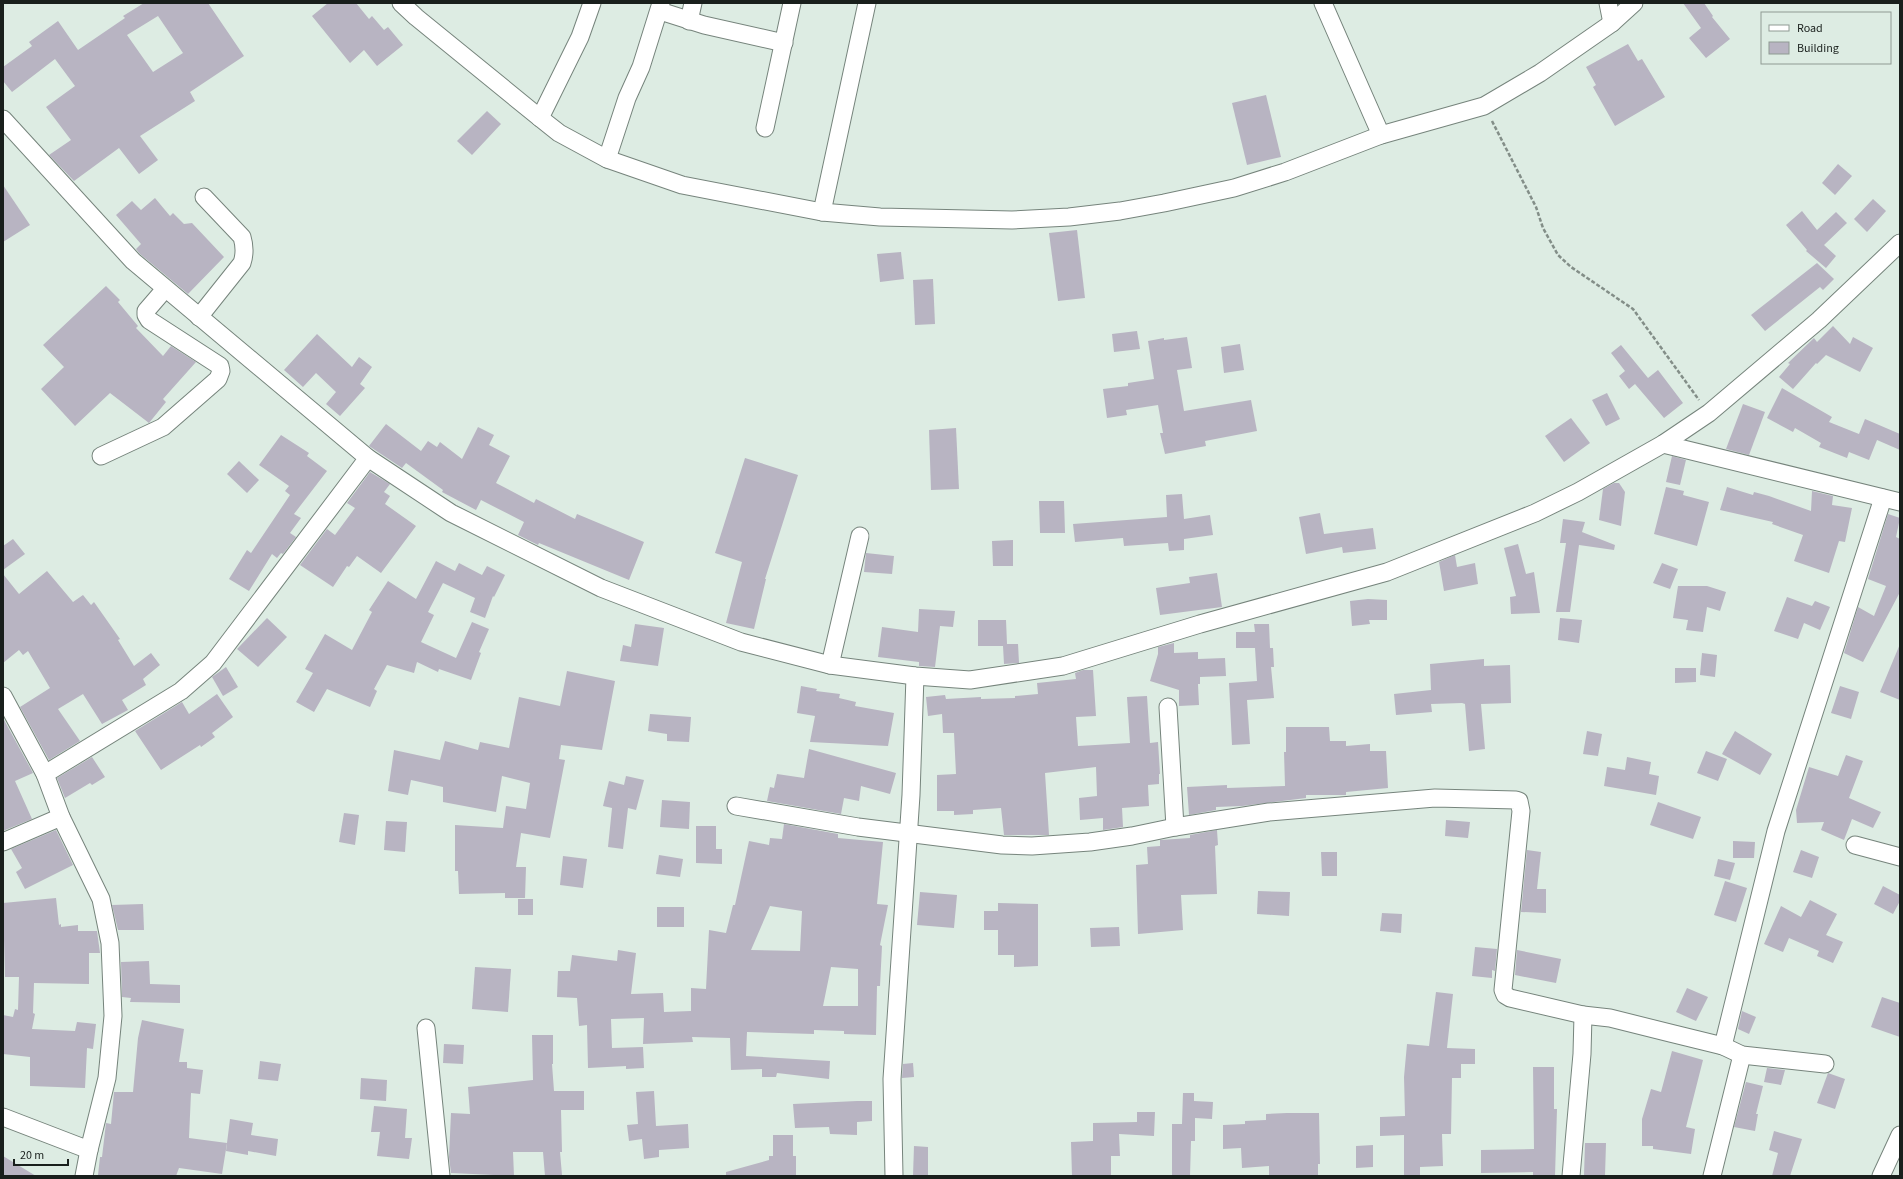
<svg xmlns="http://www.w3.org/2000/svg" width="1903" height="1179" viewBox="0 0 1903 1179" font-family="'Source Sans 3',sans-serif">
  <rect width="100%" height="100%" fill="#ddece3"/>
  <!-- building -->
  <g fill="#b8b4c2" fill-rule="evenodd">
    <path d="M144,3H208L244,56L190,92L195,101L140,136L158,160L139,174L119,148L74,181L49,155L71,140L46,107L75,86L55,59L12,92L3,81V67L32,46L29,42L58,21L78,50L125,18L123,16ZM158,16L183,53L153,72L127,35Z"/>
    <path d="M328,3H356L369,19L372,16L384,30L388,27L403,45L377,66L364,50L350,63L312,16Z"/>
    <path d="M1683,3H1704L1713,16L1712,17L1730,39L1706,58L1689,38L1701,28Z"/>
    <path d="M1628,44L1638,61L1642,59L1665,97L1615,126L1593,87L1596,85L1586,67Z"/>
    <path d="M1266,95L1281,157L1247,165L1232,103Z"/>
    <path d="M487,111L501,124L472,155L457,141Z"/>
    <path d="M1838,164L1852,176L1835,195L1822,183Z"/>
    <path d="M3,185L30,225L3,242Z"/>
    <path d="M155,198L170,216L173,213L184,224L192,223L224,257L188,294L140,254L136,249L141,244L116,215L132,201L141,210Z"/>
    <path d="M1873,199L1886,211L1867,232L1854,219Z"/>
    <path d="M1802,211L1817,230L1836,212L1847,223L1824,245L1836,256L1826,268L1806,251L1807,250L1786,225Z"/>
    <path d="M1077,230L1085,298L1058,301L1049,233Z"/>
    <path d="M901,252L904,279L880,282L877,254Z"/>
    <path d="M1817,263L1834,279L1823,290L1820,287L1765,331L1751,315Z"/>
    <path d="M933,279L935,324L915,325L913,280Z"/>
    <path d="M106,286L120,300L118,302L138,326L136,328L163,356L171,346L196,362L163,399L166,402L149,423L110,393L75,426L41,389L64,367L43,345Z"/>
    <path d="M1833,326L1850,344L1853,337L1873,348L1860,372L1826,355L1817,364L1816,363L1793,389L1779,377L1790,364L1788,363L1814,338L1817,342Z"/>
    <path d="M1137,331L1140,349L1114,352L1112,334Z"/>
    <path d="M317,334L352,367L359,357L372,367L360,384L365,388L340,416L326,404L336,392L316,373L303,387L284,370Z"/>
    <path d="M1187,337L1192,368L1177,370L1184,411L1251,400L1257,431L1205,441L1206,446L1165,454L1160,433H1163L1158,405L1126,410L1127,415L1107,418L1103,389L1128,386V383L1154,379L1148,341L1164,338V340Z"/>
    <path d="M1240,344L1244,370L1224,373L1221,347Z"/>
    <path d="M1621,345L1648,378L1658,370L1683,403L1664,418L1635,384L1629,389L1619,376L1625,371L1611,353Z"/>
    <path d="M1782,388L1832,417L1829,422L1859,434L1865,419L1900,434V450L1877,440L1869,460L1849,452L1847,458L1819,447L1821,443L1795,428L1793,432L1767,418Z"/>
    <path d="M1607,393L1620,419L1606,426L1592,400Z"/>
    <path d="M1743,404L1765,412L1749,455L1726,449Z"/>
    <path d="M1571,418L1590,443L1564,462L1545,436Z"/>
    <path d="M386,424L421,451L428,441L437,447L440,442L462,459L478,427L494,435L489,445L510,456L496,483L534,503L536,499L575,519L577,514L644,542L629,580L539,543L538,545L518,535L524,522L481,500L476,510L442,492L443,490L406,463L402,468L369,446Z"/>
    <path d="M956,428L959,489L931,490L929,430Z"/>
    <path d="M281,435L309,453L307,456L327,471L294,514L301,518L290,533L296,537L283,554L281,553L277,558L272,554L249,591L229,579L247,550L251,553L290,495L285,491L289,486L259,465Z"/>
    <path d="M1672,456L1686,460L1680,485L1666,482Z"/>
    <path d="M745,458L798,475L765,579H766L754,629L726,623L742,562L715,553Z"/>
    <path d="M239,461L259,480L247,493L227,474Z"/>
    <path d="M370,472L390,484L384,492L390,496L385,504L416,526L381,573L357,556L349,567L347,566L333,587L300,565L327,529L335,535L355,508L347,503Z"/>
    <path d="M1614,483H1619L1625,492L1621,526L1599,520L1603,489Z"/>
    <path d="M1666,487L1684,491L1683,495L1709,502L1697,546L1654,534Z"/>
    <path d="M1727,487L1753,495L1754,492L1769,496L1811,511L1812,491L1833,496L1832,505L1852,508L1845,542L1839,541L1829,573L1794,561L1803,535L1772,524L1773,522L1720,510Z"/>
    <path d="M1182,494L1184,519L1210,515L1213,535L1184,539V550L1169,551L1168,543L1124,546L1123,538L1075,542L1073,524L1167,517L1166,495Z"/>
    <path d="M1039,501H1064L1065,533H1040Z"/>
    <path d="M1320,513L1324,534L1373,528L1376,549L1343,553L1342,547L1306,554L1299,517Z"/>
    <path d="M1888,514L1900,518L1896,537L1900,539V592L1863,662L1844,653L1858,607L1874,616L1886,586L1868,579Z"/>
    <path d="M1563,519L1585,522L1582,532L1615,545L1614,550L1579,545L1570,612H1556L1566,543H1560Z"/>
    <path d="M13,539L25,554L3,570V546Z"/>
    <path d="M1013,540V566H993L992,541Z"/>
    <path d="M1518,544L1526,574L1534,572L1540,613L1511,614L1510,597L1516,596L1504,548Z"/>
    <path d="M866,553L894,556L892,574L864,572Z"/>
    <path d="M1455,555L1457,567L1475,563L1478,584L1444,591L1439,562Z"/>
    <path d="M436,561L455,571L459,563L482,575L487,566L505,575L494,597L493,596L485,618L470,612L475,598L443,583L428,612L434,615L421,642L456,658L472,622L489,629L479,652L481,653L471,680L439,669L438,672L417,662L414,673L387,665L374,689L377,691L370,707L327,689L314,712L296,702L313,673L305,669L325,634L352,650L372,612L369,610L388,581L416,599Z"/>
    <path d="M1662,563L1678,569L1670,589L1653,583Z"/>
    <path d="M47,571L73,602L83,595L91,605L94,602L120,639L118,640L134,666L151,653L160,665L143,679L146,685L122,700L128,710L102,724L83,694L58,709L80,741L49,760L20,707L50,688L28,651L23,655L19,650L3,663V574L19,594Z"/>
    <path d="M1217,573L1222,607L1160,615L1156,588L1190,583L1189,577Z"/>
    <path d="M1678,586H1707L1726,592L1720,611L1707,607L1703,632L1686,630L1688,620L1673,618Z"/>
    <path d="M1787,597L1812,606L1815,601L1830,607L1820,630L1804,623L1798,639L1774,631Z"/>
    <path d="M1368,599L1387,600V620H1369L1370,624L1352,626L1350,601Z"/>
    <path d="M919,609L955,611L953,627L940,626L935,667L919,666V662L878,657L882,627L918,632Z"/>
    <path d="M267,618L287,637L258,667L237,649Z"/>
    <path d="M1560,618L1582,620L1579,643L1558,640Z"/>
    <path d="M978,620H1006L1007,644H1018L1019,663L1004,664L1003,646H978Z"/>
    <path d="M635,624L664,628L658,666L620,661L623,645L631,647Z"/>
    <path d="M1254,624H1269L1270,648H1273L1274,667H1271L1274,698L1247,700L1250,744L1232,745L1229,683L1257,681L1255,648H1236V632H1255Z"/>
    <path d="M1174,643V653L1198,652V659L1225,658L1226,676L1200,677V684H1198L1199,705L1179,706V690L1150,681L1158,654V647Z"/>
    <path d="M1900,644V700L1880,692Z"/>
    <path d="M1702,653L1717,655L1715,677L1700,675Z"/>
    <path d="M1484,659V666L1510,665L1511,703L1481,704L1485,749L1469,751L1465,704L1462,703L1431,704L1432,712L1396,715L1394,694L1431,690L1430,664Z"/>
    <path d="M226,667L238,687L223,696L212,677Z"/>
    <path d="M1675,668H1696V682L1675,683Z"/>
    <path d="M1083,670H1093L1096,716L1076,717L1078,746L1130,743L1127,697L1147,696L1150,743L1158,742L1160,774H1159V784L1148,785L1149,806L1122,808L1123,827L1103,830V818L1080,820L1079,798L1097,796L1096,767L1045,773L1049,835H1004L1001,808L973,810V814L954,815V811H937V775L956,774L954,733H943L942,714L928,716L926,697L945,695L946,699L981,697V699L1015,698V696L1038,694L1037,683L1076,679L1075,673Z"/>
    <path d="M567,671L615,681L602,750L561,745L559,759L565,760L550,838L521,833L516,867H526L525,898H505V893L459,894L458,871H455V825L503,828L506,806L526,809L530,783L502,776L496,812L443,802V787L411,780L408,795L388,791L394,750L440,760L445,741L478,750L480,742L509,748L519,697L560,706Z"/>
    <path d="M801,686L817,689L816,691L840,694L839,698L856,702L855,706L894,713L888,746L810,742L815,716L797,713Z"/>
    <path d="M1840,686L1859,692L1851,719L1831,713Z"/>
    <path d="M217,694L233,717L212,733L215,737L201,747L200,745L161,770L135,731L182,702L189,714Z"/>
    <path d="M650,714L691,717L689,742L667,741V734L648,731Z"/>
    <path d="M3,718L33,773L15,781L32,819L3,831Z"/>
    <path d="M1286,727H1329L1330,741H1346V746L1370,744V751H1386L1388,788L1346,792V795H1306V798L1242,806L1216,807V810L1189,815L1187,787L1227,785V788L1285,786L1284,752H1286Z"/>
    <path d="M1587,731L1602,734L1598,756L1583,754Z"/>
    <path d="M1735,731L1772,754L1760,775L1722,754Z"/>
    <path d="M809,749L896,773L890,794L861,786L859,801L844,798L841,814L767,801L770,787L774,788L777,774L804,778Z"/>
    <path d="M1706,751L1727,759L1718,781L1697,773Z"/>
    <path d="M1846,755L1863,761L1849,798L1881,812L1873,828L1852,819L1844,840L1821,830L1824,822L1797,823L1796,810L1809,767L1838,776Z"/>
    <path d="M92,757L105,777L92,785L90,783L65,798L57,778Z"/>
    <path d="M1627,757L1651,762L1649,774L1659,776L1656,795L1604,786L1607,767L1625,770Z"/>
    <path d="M626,776L644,780L636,810L628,808L623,849L608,847L612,808L603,806L609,781L624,785Z"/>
    <path d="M662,800L690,802L689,829L660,827Z"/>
    <path d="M1658,802L1701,817L1693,839L1650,825Z"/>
    <path d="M344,813L359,815L355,845L339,842Z"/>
    <path d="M1446,820L1470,822L1468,838L1445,836Z"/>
    <path d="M386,821L407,822L405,852L384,850Z"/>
    <path d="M784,824L838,834V838L883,842L877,904L888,905L880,945L882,946L880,986H877L876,1035L844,1034V1031L814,1030V1034L747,1032L746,1056L830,1061L829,1079L777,1073L776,1077H762V1069L731,1070L730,1038L692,1037L693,1042L643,1044L644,1018L611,1019L612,1048L643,1047L644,1068L626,1069V1066L588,1068L587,1025L579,1026L577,998L557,997L558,971H570L572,955L617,961L618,950L636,953L631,994L663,993L664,1012L691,1011V988L706,989L709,930L726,933L733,905H735L749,841L769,845L770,838L782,839ZM770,906L802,911L800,951L751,950ZM831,967L858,969V1006H823Z"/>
    <path d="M696,826H716V849H722V864L696,863Z"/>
    <path d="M56,830L73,865L25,889L16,872L22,868L11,849Z"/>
    <path d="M1217,830L1218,845L1215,846L1217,894L1181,895L1183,930L1138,934L1136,865L1148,864L1147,847L1160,846V840L1190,838V835Z"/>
    <path d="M1733,841L1755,842L1754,858H1733Z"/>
    <path d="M1527,850L1541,852L1537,889H1546V913L1521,912Z"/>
    <path d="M1801,850L1819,857L1812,878L1793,872Z"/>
    <path d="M1321,852H1337V876H1322Z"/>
    <path d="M659,855L683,859L680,877L656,874Z"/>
    <path d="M563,856L587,859L583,888L560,885Z"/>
    <path d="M1718,859L1735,863L1730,880L1714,876Z"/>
    <path d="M1725,881L1747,888L1736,922L1714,915Z"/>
    <path d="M1883,886L1900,895V901L1893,914L1874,904Z"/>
    <path d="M1258,891L1290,892L1289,916L1257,914Z"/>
    <path d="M920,892L957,895L954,928L917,925Z"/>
    <path d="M56,898L59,925L61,924V927L78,925V931H97L100,953H89V984L34,983L33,1013L35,1014L32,1029L75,1031L77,1022L96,1024L93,1049L87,1048L85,1088L30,1086V1057L3,1054V1015L13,1017L15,1009L18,1010L19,977H5L3,903Z"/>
    <rect x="518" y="899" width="15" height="16"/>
    <path d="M1810,900L1837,914L1826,935L1843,942L1833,963L1817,956L1819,951L1789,938L1783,952L1764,944L1781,906L1801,917Z"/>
    <path d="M998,903L1038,904V966L1014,967V955H998V930H984V911H998Z"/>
    <path d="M143,904L144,930H118L112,905Z"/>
    <rect x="657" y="907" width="27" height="20"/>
    <path d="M1382,913L1402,914L1401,933L1380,931Z"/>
    <path d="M1119,927L1120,946L1091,947L1090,928Z"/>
    <path d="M1475,947L1497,949L1495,971L1492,970V978L1472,976Z"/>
    <path d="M1517,950L1561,959L1556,983L1515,975Z"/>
    <path d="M149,961L150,984L180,985V1003L130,1002L131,998L122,997L121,962Z"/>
    <path d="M475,967L511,969L508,1012L472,1009Z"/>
    <path d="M1687,988L1708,997L1696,1021L1676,1012Z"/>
    <path d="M1436,992L1453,994L1447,1048L1475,1049V1064H1461V1078H1452L1451,1134H1442L1443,1166L1420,1167V1176H1404V1135L1380,1136V1117L1405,1116L1404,1077L1407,1044L1429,1046Z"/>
    <path d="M1882,997L1900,1003V1037L1871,1027Z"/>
    <path d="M1742,1011L1756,1017L1749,1034L1738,1029Z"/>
    <path d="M142,1020L184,1029L179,1062H187V1068L203,1070L200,1094L191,1093L189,1138L227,1143L222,1174L179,1168L176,1176L98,1175L100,1157H102L106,1123L111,1124L114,1092H133L138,1038Z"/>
    <path d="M532,1035H553V1064H552L554,1091H584V1110H561L562,1152H560L562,1175L545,1176L543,1152H513L514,1176L451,1173L449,1157L451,1113L470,1114L468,1087L533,1080Z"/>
    <path d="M444,1044L464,1045L463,1064L443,1063Z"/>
    <path d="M1672,1051L1703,1060L1686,1127L1695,1129L1691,1154L1653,1149V1146H1642V1119L1651,1089L1661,1092Z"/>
    <path d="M260,1061L281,1064L278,1081L258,1079Z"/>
    <path d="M913,1063L914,1077L902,1078L903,1064Z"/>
    <path d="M1533,1067H1554V1109H1557L1555,1176H1533V1172L1481,1173V1150L1534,1149Z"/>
    <path d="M1767,1068L1785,1070L1781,1085L1764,1082Z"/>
    <path d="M1828,1073L1845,1079L1835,1109L1817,1103Z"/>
    <path d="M361,1078L387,1080L386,1101L360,1099Z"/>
    <path d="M1746,1082L1763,1086L1756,1114H1758L1755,1131L1734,1127Z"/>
    <path d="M654,1091L656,1126L688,1124L689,1148L659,1150V1157L644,1159L642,1139L629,1141L627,1125L638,1124L636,1092Z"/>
    <path d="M1183,1093H1194V1101L1213,1102L1212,1119L1195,1118V1141H1191L1190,1176H1172V1124H1182Z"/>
    <path d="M857,1101H872V1121L857,1122V1135L830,1134L829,1127L795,1128L793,1104Z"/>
    <path d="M374,1106L407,1109L405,1138H412L409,1159L377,1156L380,1132H371Z"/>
    <path d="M1137,1112H1155L1154,1136L1119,1134L1120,1156H1111V1176H1072L1071,1142L1093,1141V1123L1137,1122Z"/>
    <path d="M1287,1113H1319L1320,1164H1318V1176H1269V1166L1242,1168L1241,1148L1223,1149V1125L1245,1124V1121L1266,1120V1114Z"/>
    <path d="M230,1119L253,1123L251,1135L278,1139L276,1156L248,1151V1155L226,1151Z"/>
    <path d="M1774,1131L1802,1139L1790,1176H1772L1778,1153L1769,1150Z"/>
    <path d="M773,1135H793V1156H796V1176H726V1172L769,1160V1156H773Z"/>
    <path d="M1585,1143H1606L1605,1176H1584Z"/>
    <path d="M1373,1145V1167L1356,1168V1146Z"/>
    <path d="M914,1146L928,1147V1176H913Z"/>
    <path d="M3,1156L36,1176H3Z"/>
  </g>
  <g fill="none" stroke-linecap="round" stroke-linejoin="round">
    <defs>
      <g id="minor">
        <path d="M401,3L416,17L540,118L559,133L607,159L682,185L822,212L880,217L1012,220L1069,217L1120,211L1164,203L1234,188L1285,172L1381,135L1484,106L1540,73L1612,23L1634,3"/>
        <path d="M1323,3L1381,135"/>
        <path d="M1608,3L1612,23"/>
        <path d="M660,11L704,25L784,43"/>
        <path d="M689,21L693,3"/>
        <path d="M540,118L580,37L592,3"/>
        <path d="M3,119L133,261L368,458L451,513L601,588L741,642L830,665L915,676L970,680L1063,666L1200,624L1387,572L1535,513L1578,492L1663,444L1709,413L1819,320L1900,243"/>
        <path d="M765,128L792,3"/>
        <path d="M607,159L627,98L641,67L661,3"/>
        <path d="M822,212L867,3"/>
        <path d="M199,317L242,263C245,254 245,247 242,237L204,197"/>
        <path d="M1663,444L1900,502"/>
        <path d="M101,456L163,427L218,379L221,371L220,366L149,320L146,315V311L165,289"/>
        <path d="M830,665L860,536"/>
        <path d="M3,696L45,774L61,817L101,899L110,943L113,1016L107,1078L89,1150L84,1176"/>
        <path d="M1168,707L1175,827"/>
        <path d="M45,774L181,691L213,663L368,458"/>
        <path d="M736,806L858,827L1002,845L1032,846L1090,842L1132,836L1175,827L1269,812L1435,798L1516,800L1519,801L1521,811L1503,990L1505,995L1510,998L1583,1015L1582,1054L1571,1176"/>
        <path d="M3,842L61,817"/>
        <path d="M1855,845L1900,857"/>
        <path d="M1583,1015L1610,1018L1670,1033L1723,1046L1742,1055L1825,1064"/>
        <path d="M426,1028L441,1176"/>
        <path d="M1723,1046L1776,831L1883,498"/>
        <path d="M3,1117L89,1150"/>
        <path d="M894,1176L892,1079L911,795L915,676"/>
        <path d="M1712,1176L1742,1055"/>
        <path d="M1881,1176L1900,1135"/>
      </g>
    </defs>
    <!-- minor casing -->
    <use href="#minor" stroke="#76847c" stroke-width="19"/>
    <!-- path -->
    <path stroke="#838e88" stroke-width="2.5" stroke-dasharray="4 2" stroke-linecap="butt" d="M1492,121L1536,207L1543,228L1558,255L1571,267L1633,309L1699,400"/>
    <!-- minor -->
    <use href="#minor" stroke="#fff" stroke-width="17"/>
  </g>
  <!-- border -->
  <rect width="1903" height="1179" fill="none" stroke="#191f1c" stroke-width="8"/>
  <!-- legend -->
  <rect x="1761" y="12" width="130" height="52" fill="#ddece3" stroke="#8f9a93"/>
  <rect x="1769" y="25" width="20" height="6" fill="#ffffff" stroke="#8f9a93"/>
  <text x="1797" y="32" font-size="12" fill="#191f1c">Road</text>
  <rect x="1769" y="42" width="20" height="12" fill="#b8b4c2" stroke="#8f9a93"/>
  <text x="1797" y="52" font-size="12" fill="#191f1c">Building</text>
  <!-- scale -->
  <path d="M14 1159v6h54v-6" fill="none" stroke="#191f1c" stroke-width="2"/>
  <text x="20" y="1159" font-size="12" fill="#191f1c" stroke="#ddece3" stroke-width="3" paint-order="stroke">20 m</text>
</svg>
